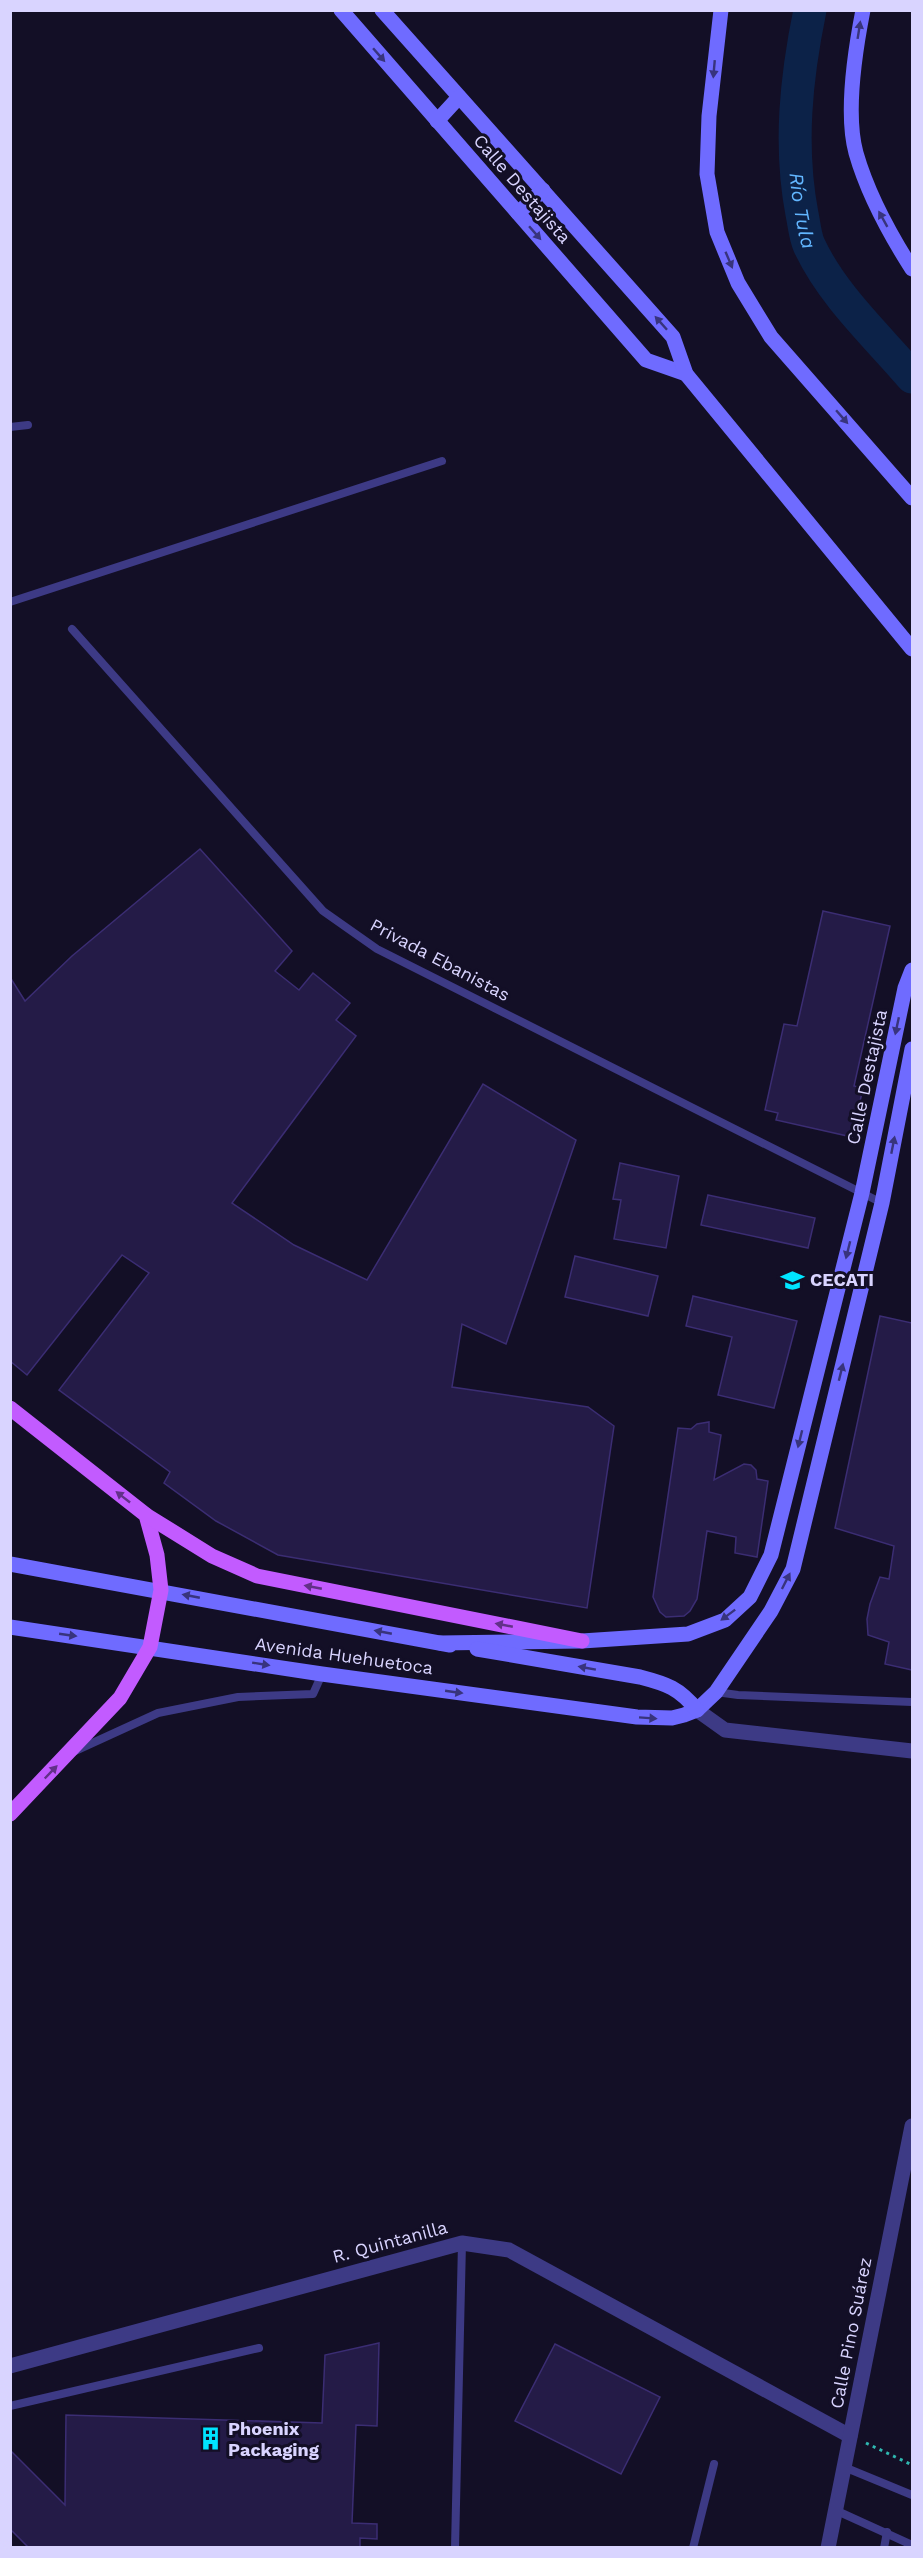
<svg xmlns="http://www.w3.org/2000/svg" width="923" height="2558" viewBox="0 0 923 2558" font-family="'Work Sans',sans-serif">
  <rect width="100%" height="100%" fill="#130f26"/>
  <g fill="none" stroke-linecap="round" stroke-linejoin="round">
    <!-- river -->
    <path stroke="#0c2248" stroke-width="33" id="s1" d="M810,10C796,78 789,146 802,214C804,223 805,236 809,245C832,295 877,336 912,377"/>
  </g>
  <!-- building -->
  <g fill="#241b47" stroke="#3b2d73" stroke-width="1.5">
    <path d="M200,849L292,951L275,971L299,990L313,973L350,1003L336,1020L356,1036L232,1203L294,1245L367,1280L483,1084L576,1140L506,1344L462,1324L452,1387L588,1407L614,1426L587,1608L278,1555L216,1521L164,1483L170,1472L59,1390L149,1273L122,1255L27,1375L10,1361V977L25,1001L72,956Z"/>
    <path d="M823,911L890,926L854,1086L863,1088L852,1137L776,1120L778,1113L765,1110L784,1024L797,1026Z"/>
    <path d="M620,1163L679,1176L666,1248L614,1239L621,1200L613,1199Z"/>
    <path d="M708,1195L815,1218L808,1248L701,1225Z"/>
    <path d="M575,1256L658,1276L648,1316L565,1297Z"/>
    <path d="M693,1296L797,1321L774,1408L718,1395L732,1337L686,1326Z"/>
    <path d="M880,1316L912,1323V1670L885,1664L889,1642L868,1635L867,1619L870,1604L880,1577L889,1579L894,1546L835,1528Z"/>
    <path d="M709,1422V1432L721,1435L714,1480L744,1464L751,1465L756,1470L757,1479L768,1481L757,1557L735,1553L736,1537L707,1531L697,1599L690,1611L684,1616L666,1617L660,1612L653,1597L678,1428L691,1429L697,1424Z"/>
    <path d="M379,2343L377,2426L356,2425L352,2523L377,2524V2539L360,2538V2547H28L10,2529V2450L65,2505L66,2415L322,2423L325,2355Z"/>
    <path d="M555,2344L660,2397L621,2474L515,2421Z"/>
  </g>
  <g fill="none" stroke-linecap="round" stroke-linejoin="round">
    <!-- path -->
    <path stroke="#2fb8b0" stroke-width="3" stroke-dasharray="3 4.5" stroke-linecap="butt" d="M866,2443L912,2465"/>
    <!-- lane -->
    <g stroke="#3d3a85" stroke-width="8">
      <path d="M10,427L28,425"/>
      <path d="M10,602L442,461"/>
      <path d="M72,629L323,911L377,949L882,1203"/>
      <path d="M716,1692L738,1695L912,1702"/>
      <path d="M75,1751L158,1713L238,1697L313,1694L322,1674"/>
      <path d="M10,2406L259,2348"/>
      <path d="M844,2467L912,2495"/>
      <path d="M835,2510L912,2545"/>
      <path d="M455,2548L462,2243"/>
      <path d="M693,2548L714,2464"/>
      <path d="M884,2548L887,2532"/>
    </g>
    <!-- street -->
    <g stroke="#3d3a85" stroke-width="15">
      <path d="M697,1710L725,1730L912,1751"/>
      <path d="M10,2366L462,2243L509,2250L850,2436"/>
      <path d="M828,2548L912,2126"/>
    </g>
    <!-- secondary -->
    <g stroke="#6f6bff" stroke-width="15">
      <path d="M341,10L646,360L686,374"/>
      <path d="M382,10L673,337L686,374L912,649"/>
      <path d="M721,10L709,116L707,174L717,232L738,283L771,337L912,498"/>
      <path d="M863,10C855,51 845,113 856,153C868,195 889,233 912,269"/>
      <path d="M437,121L459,97"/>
      <path d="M518,213L543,190"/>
      <path d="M10,1564L450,1645"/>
      <path d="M10,1627L322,1674L637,1717L672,1718L684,1715L697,1710L716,1692L771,1611L793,1569L882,1203L912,1049"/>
      <path d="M440,1643L582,1641L688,1634L725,1620L750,1597L771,1555L862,1193L905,988L912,970"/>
      <path d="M477,1649L640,1677C667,1684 679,1688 697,1710"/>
    </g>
    <!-- primary -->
    <g stroke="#c25bff" stroke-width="15">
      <path d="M10,1408L146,1515L157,1555L161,1590L150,1647L120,1698L10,1814"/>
      <path d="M146,1515L212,1556L257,1576L582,1641"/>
    </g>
  </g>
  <!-- one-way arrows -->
  <defs><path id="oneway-solid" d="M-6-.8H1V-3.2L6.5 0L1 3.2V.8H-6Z" transform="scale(1.5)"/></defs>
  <g fill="#38347d">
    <use href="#oneway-solid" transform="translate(859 30) rotate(-81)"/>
    <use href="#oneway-solid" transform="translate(379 55) rotate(49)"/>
    <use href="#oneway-solid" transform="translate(714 69) rotate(95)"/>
    <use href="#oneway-solid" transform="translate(883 219) rotate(-119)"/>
    <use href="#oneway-solid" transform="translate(535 233) rotate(49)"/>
    <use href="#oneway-solid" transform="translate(729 260) rotate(67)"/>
    <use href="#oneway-solid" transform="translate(661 323) rotate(-132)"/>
    <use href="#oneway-solid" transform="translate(842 417) rotate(49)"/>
    <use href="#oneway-solid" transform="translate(897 1026) rotate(102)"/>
    <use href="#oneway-solid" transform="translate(893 1145) rotate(-79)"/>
    <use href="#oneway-solid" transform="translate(848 1250) rotate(104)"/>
    <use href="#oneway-solid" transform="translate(841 1372) rotate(-76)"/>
    <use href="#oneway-solid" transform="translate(800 1439) rotate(104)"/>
    <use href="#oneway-solid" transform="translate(786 1581) rotate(-63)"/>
    <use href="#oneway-solid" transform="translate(191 1596) rotate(-169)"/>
    <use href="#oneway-solid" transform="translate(728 1615) rotate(143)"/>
    <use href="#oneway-solid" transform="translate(383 1632) rotate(-169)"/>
    <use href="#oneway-solid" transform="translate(68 1635) rotate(8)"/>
    <use href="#oneway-solid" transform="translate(261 1664) rotate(9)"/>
    <use href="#oneway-solid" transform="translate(587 1668) rotate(-170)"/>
    <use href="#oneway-solid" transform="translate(454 1692) rotate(8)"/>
    <use href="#oneway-solid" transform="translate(648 1718) rotate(4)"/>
  </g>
  <g fill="#623188">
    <use href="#oneway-solid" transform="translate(123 1497) rotate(-142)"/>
    <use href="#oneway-solid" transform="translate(313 1587) rotate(-169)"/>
    <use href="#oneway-solid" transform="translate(504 1625) rotate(-169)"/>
    <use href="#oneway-solid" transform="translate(51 1772) rotate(-46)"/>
  </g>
  <!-- icons -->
  <defs>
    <symbol id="school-bare" viewBox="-9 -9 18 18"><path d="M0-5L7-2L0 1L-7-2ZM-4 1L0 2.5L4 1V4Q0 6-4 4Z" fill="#00e5ff" stroke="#130f26" stroke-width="2.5" paint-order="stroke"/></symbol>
    <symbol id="building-bare" viewBox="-9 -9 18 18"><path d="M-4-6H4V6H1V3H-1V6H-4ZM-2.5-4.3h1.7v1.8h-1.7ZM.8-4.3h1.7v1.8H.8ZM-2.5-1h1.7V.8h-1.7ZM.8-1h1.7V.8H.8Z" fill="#00e5ff" stroke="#130f26" stroke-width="2.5" paint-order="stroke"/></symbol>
  </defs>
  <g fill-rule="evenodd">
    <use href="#school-bare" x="776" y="1264" width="33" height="33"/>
    <use href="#building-bare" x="194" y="2422" width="33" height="33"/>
  </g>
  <g text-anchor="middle" stroke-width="6" stroke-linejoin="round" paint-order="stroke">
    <!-- street labels -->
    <g font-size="18" fill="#d9d4ff" stroke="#130f26">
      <text transform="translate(522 189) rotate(49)" y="6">Calle Destajista</text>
      <text transform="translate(440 960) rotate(28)" y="6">Privada Ebanistas</text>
      <text transform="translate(867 1077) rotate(-78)" y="6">Calle Destajista</text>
      <text transform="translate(344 1656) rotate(8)" y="6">Avenida Huehuetoca</text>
      <text transform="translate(390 2242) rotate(-15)" y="6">R. Quintanilla</text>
      <text transform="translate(851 2333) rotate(-79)" y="6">Calle Pino Suárez</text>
    </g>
    <!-- poi labels -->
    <g font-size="18" font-weight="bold" fill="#d9d4ff" stroke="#130f26" text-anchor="start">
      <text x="810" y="1286">CECATI</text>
      <text x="228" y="2435">Phoenix<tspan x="228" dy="21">Packaging</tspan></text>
    </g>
    <!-- water labels -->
    <g font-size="20" font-style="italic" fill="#62b6ff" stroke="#130f26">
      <text dy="7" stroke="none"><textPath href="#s1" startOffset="202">Río Tula</textPath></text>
    </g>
  </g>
  <!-- border -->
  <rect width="923" height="2558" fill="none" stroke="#d9d4ff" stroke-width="24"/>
</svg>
